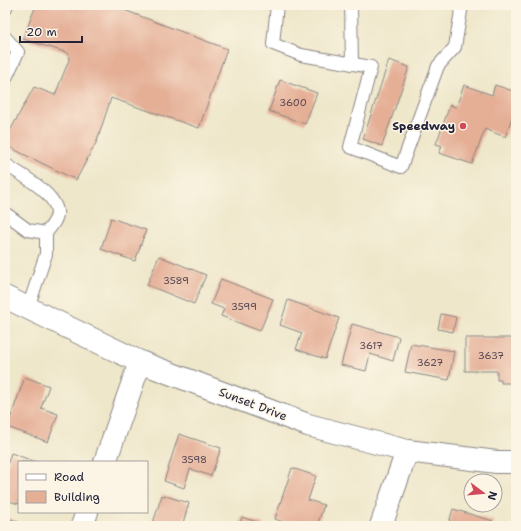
<svg xmlns="http://www.w3.org/2000/svg" width="521" height="531" viewBox="0 0 521 531" font-family="'Shantell Sans',sans-serif">
  <rect width="100%" height="100%" fill="#fcf5e5"/>
  <filter id="ink" filterUnits="userSpaceOnUse"><feTurbulence type="fractalNoise" baseFrequency=".025" numOctaves="2"/><feDisplacementMap in="SourceGraphic" scale="8" xChannelSelector="R" yChannelSelector="G"/><feConvolveMatrix kernelMatrix="1 2 1 2 8 2 1 2 1" color-interpolation-filters="sRGB"/></filter>
  <filter id="wash" filterUnits="userSpaceOnUse"><feTurbulence type="fractalNoise" baseFrequency=".012" numOctaves="4" result="noise"/><feDisplacementMap in="SourceGraphic" scale="16" xChannelSelector="R" yChannelSelector="G"/><feGaussianBlur stdDeviation="0.9" result="paint"/><feColorMatrix in="noise" values="0 0 0 0 0 0 0 0 0 0 0 0 0 0 0 0 0 1.4 0 .05"/><feComposite in="paint" operator="in"/></filter>
  <g filter="url(#wash)">
    <rect width="100%" height="100%" fill="#eee7ca"/>
    <g id="blocks">
      <!-- building -->
      <g fill="#e5af96">
        <path d="M36,5H111L227,49L199,128L111,98L97,141L76,180L5,145V140L34,87L55,95L69,60L68,53L23,39Z"/>
        <path d="M389,60L409,67L382,146L363,139Z"/>
        <path d="M280,80L317,93L305,124L269,111Z"/>
        <path d="M464,85L492,95L495,85L516,92V106L505,137L485,129L472,164L439,153L442,146L436,144L450,105L456,107Z"/>
        <path d="M111,218L146,230L135,261L101,249Z"/>
        <path d="M159,256L206,275L194,304L147,285Z"/>
        <path d="M221,279L273,299L260,331L221,316L224,309L211,304Z"/>
        <path d="M288,300L339,318L325,359L296,349L302,333L280,325Z"/>
        <path d="M441,314L456,317L453,332L438,329Z"/>
        <path d="M352,324L399,337L393,361L370,354L366,371L341,365Z"/>
        <path d="M465,338H516V383H501V380H497V371H465Z"/>
        <path d="M411,344L454,351L449,380L405,372Z"/>
        <path d="M25,377L49,386L41,408L58,414L48,442L7,427Z"/>
        <path d="M179,434L221,448L211,476L190,469L184,488L164,481Z"/>
        <path d="M11,453L36,462H19V504L5,500V472Z"/>
        <path d="M292,468L316,476L308,500L324,505L317,526H294L275,519Z"/>
        <path d="M162,495L189,503L182,526H152Z"/>
        <path d="M453,509L493,521L492,526H448Z"/>
        <path d="M5,517L21,523L20,526H5Z"/>
        <path d="M242,517L263,524L262,526H239Z"/>
      </g>
    </g>
  </g>
  <g filter="url(#ink)">
    <use href="#blocks" fill-opacity="0" stroke="#888482" stroke-width="1"/>
    <g fill="none" stroke-linecap="round" stroke-linejoin="round">
      <defs>
        <g id="service">
          <path d="M277,5L273,44L301,55L371,67L350,147L401,167L438,66L455,47L462,5"/>
          <path d="M351,5L352,64"/>
          <path d="M5,9L7,5"/>
          <path d="M5,37L18,52L5,80"/>
          <path d="M5,164C21,175 54,192 57,211C58,219 51,227 46,233L28,230L5,213"/>
          <path d="M28,308L46,254V233"/>
        </g>
        <g id="minor">
          <path d="M5,297L140,362L308,425L407,451L497,462H516"/>
          <path d="M105,462L140,362"/>
          <path d="M82,526L87,512"/>
          <path d="M381,526L407,451"/>
        </g>
      </defs>
      <!-- service casing -->
      <use href="#service" stroke="#888482" stroke-width="14"/>
      <!-- minor casing -->
      <use href="#minor" stroke="#888482" stroke-width="24"/>
      <!-- service -->
      <use href="#service" stroke="#fff" stroke-width="12"/>
      <!-- minor -->
      <use href="#minor" stroke="#fff" stroke-width="22"/>
    </g>
  </g>
  <!-- markers -->
  <circle fill="#d1495b" stroke="#fcf5e5" stroke-width="1.5" cx="463" cy="126" r="4"/>
  <g text-anchor="middle" stroke-width="3" stroke-linejoin="round" paint-order="stroke">
    <!-- number labels -->
    <g font-size="10" fill="#534552">
      <text x="293" y="106">3600</text>
      <text x="176" y="284">3589</text>
      <text x="244" y="310">3599</text>
      <text x="371" y="349">3617</text>
      <text x="491" y="359">3637</text>
      <text x="430" y="366">3627</text>
      <text x="194" y="463">3598</text>
    </g>
    <!-- poi labels -->
    <g font-size="12" font-weight="bold" fill="#22223b" stroke="#fcf5e5" text-anchor="end">
      <text x="455" y="130">Speedway</text>
    </g>
    <!-- street labels -->
    <g font-size="12" fill="#22223b" stroke="#fcf5e5">
      <text transform="translate(253 404) rotate(21)" y="4">Sunset Drive</text>
    </g>
  </g>
  <!-- margin -->
  <rect width="521" height="531" fill="none" stroke="#fcf5e5" stroke-width="20"/>
  <!-- legend -->
  <rect x="18" y="461" width="130" height="52" fill="#fcf5e5" stroke="#a5a1a1"/>
  <rect x="26" y="474" width="20" height="6" fill="#ffffff" stroke="#a5a1a1"/>
  <text x="54" y="481" font-size="12" fill="#22223b">Road</text>
  <rect x="26" y="491" width="20" height="12" fill="#e5af96" stroke="#a5a1a1"/>
  <text x="54" y="501" font-size="12" fill="#22223b">Building</text>
  <!-- north arrow -->
  <g transform="translate(483 493) rotate(106)"><circle r="19" fill="#fcf5e5" stroke="#a5a1a1"/>
  <path d="M0-3L7 15L0 10L-7 15Z" fill="#d1495b"/>
  <text y="-6" font-size="11" font-weight="bold" text-anchor="middle" fill="#22223b">N</text>
  </g>
  <!-- scale -->
  <path d="M20 36v6h62v-6" fill="none" stroke="#22223b" stroke-width="2"/>
  <text x="26" y="36" font-size="12" fill="#22223b" stroke="#fcf5e5" stroke-width="3" paint-order="stroke">20 m</text>
</svg>
